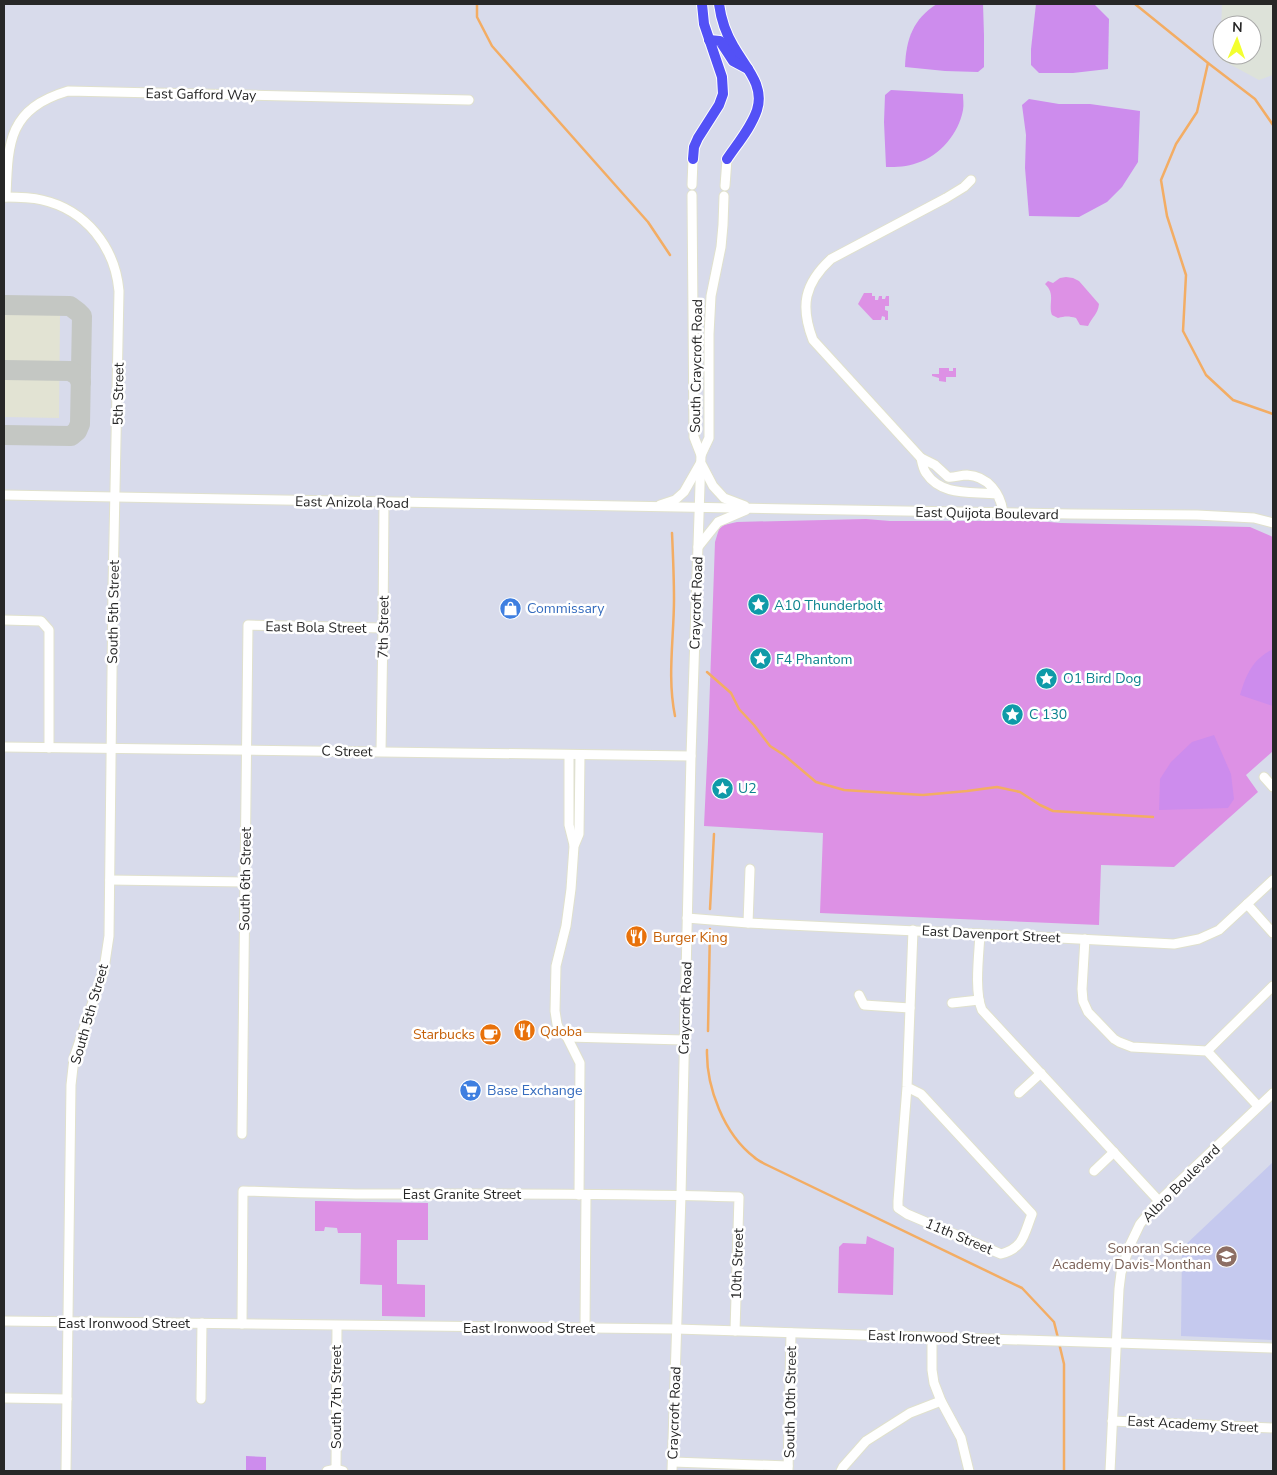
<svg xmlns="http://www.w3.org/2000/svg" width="1277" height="1475" viewBox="0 0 1277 1475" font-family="'Nunito Sans',sans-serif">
  <rect width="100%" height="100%" fill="#d8dbeb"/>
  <!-- industrial -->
  <path fill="#dde2d9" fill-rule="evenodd" d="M1222,4H1273V75L1259,80L1220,59ZM1222,25H1252V55H1222Z"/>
  <!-- education -->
  <path fill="#c5c9ee" d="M1273,1162V1340L1181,1336L1182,1248Z"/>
  <!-- airport -->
  <path fill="#e2e3d3" d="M4,314L60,315L59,418L4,417Z"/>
  <!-- green -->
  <g fill="#dd91e5">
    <path d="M1066,277L1073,278L1079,281L1099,304C1098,314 1092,317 1088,326L1080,325L1076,318C1069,316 1065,316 1058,318L1052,315C1048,304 1056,294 1045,284L1048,281L1053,283L1060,278Z"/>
    <path d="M864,293H872V296H875V300H878L879,296H882V299H885L886,296H889V306H885V310L888,311V320H885V317L882,316L881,320H873L858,304Z"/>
    <path d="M939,368H949V371H953V368H956V377H946V382L939,381V378L932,376V374H939Z"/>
    <path d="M866,519L890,521H1039L1060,523L1250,527L1273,537V751L1246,775L1258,792L1174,867L1101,865L1099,925L820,913L823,833L704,826L708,741L715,542L719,529L724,525L737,522Z"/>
    <path d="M315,1201L428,1203V1240H397V1284L425,1285V1317L382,1316V1285L360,1284L361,1233H338L337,1228L325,1227L324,1231H315Z"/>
    <path d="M867,1236L894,1248L893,1295L838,1293L839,1247L843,1243L866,1244Z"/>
  </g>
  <!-- pitch -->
  <g fill="#cd8ced">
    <path d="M937,4H983L984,35V67L978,72L945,71L905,67C906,39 913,19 937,4Z"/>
    <path d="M1036,4H1094L1109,19L1108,69L1073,73H1039L1031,65V49Z"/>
    <path d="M891,90L963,94C963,99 964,105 963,110C959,133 940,156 917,163C907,167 897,167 886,167L884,122L885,95Z"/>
    <path d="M1029,99L1059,104H1090L1140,111L1138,162L1122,187L1107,202L1079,217L1029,216L1025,168L1026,135L1022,105Z"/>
    <path d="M1273,649V706L1240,695C1246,674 1253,659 1273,649Z"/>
    <path d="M1214,735L1231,774L1234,799L1228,808L1159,810L1160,779L1171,762L1192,742Z"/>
    <path d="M246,1456L266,1457V1471H246Z"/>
  </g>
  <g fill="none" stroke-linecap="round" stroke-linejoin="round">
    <!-- stream -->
    <g stroke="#f3ad64" stroke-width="2.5">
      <path d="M477,4V17L492,46L648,222L670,255"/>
      <path d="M1135,4L1208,63L1197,112L1176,144L1161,180L1167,216L1186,275L1183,331L1206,375L1233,400L1273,414"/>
      <path d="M1208,63L1255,99L1273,125"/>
      <path d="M672,533C673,555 674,577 674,599C674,638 667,677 675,716"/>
      <path d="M707,672L731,693L739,709L754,725L770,746L784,755L816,782L844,790L923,795L967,791L997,787L1020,792L1040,805L1053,811L1153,817"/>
      <path d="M710,909L714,834"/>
      <path d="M708,1031L710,929"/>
      <path d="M707,1050C706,1087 724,1134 754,1157C757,1160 763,1163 767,1165L1022,1288L1054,1322L1058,1338"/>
      <path d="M1059,1343L1064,1364V1471"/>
    </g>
    <!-- taxiway -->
    <g stroke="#c4c7c3" stroke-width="20">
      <path d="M4,305L70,306L78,312L82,316L80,424L77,431L71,436L4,435"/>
      <path d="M4,370L70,371L77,375L81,382"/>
    </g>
    <defs>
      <g id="minor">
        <path d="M692,185L693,159"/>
        <path d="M725,186L727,159"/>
        <path d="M4,197C16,197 30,197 42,200C86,210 115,247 119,291L113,588L109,936L104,969L74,1058L71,1085L66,1471"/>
        <path d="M6,197C8,142 8,109 68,91L469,100"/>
        <path d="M701,455L709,438V334L711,296L721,247L723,225L724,196"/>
        <path d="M921,458L813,340C800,306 804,284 831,259L946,198L964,187L971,180"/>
        <path d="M702,465L713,486L724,498L745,506"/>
        <path d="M997,494C972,491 942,497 926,473C923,469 922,463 921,458L935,465L948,477C954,478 960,475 967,475C988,476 1001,494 1003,513"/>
        <path d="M4,495L1071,514L1197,515L1254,518L1273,523"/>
        <path d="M660,505L675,500L684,492L700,464"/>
        <path d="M698,547L718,522L746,510"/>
        <path d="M4,620L41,621L49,630V748"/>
        <path d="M4,747L691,756"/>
        <path d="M381,751L383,628L384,502"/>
        <path d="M569,755V825L574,845"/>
        <path d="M1264,777L1273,787"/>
        <path d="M110,880L245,882"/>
        <path d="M1247,904L1273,933"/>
        <path d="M687,918L748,923L980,934L1174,944L1199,939L1219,930L1273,880"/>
        <path d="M748,923L750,869"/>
        <path d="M980,934C979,954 974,992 982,1010L1159,1201"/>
        <path d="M1085,939L1082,989L1083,1001L1088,1012L1114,1039L1119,1042L1132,1047L1207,1051L1258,1106"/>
        <path d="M859,995L864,1005L910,1008"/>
        <path d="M952,1003L979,1000"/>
        <path d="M567,1037L684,1040"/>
        <path d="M1207,1051L1273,986"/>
        <path d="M907,1087L921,1094L1032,1214C1024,1234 1024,1248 1001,1254L907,1214L898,1208V1201L907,1087L913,930"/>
        <path d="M1019,1093L1041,1073"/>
        <path d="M242,1134L248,625L383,628"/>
        <path d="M1094,1171L1114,1152"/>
        <path d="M579,1195L580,1063L567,1037L559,1029L557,1024L555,1011L556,966L566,926L571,889L574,846L579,834L580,755"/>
        <path d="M4,1321L676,1329L1273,1348"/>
        <path d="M242,1324L243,1191C286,1192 329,1194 372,1194C494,1194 616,1193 739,1197L735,1331"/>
        <path d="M585,1328L586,1195"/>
        <path d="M932,1337V1370L934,1383L941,1401L961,1438L969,1471"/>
        <path d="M4,1398L67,1399"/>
        <path d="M201,1399L202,1323"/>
        <path d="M1112,1421L1273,1428"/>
        <path d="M673,1462L788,1466"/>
        <path d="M336,1469L337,1326"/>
        <path d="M327,1471L336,1469L343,1471"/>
        <path d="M672,1471L681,1195L691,756L701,455L694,437L692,195"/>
        <path d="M788,1471L791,1333"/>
        <path d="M841,1471L843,1467L866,1441L910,1413L941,1401"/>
        <path d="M1110,1471L1119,1289L1121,1273L1129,1247L1140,1224L1159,1201L1273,1093"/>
      </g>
      <g id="major">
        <path d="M719,4C721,19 726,34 734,47C745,67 765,85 757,110C751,128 737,144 727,159"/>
        <path d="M709,40L720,41L733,61L748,69"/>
        <path d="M693,159L694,147L698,138L719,105L723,94L722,77L704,24L702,4"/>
      </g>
    </defs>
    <!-- minor casing -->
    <use href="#minor" stroke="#e0e1cd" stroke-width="11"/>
    <!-- major casing -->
    <use href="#major" stroke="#fff" stroke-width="12"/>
    <!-- minor -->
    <use href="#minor" stroke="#fff" stroke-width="9"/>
    <!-- major -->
    <use href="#major" stroke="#5351f6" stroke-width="10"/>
  </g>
  <!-- icons -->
  <defs>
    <symbol id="sight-disc" viewBox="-11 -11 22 22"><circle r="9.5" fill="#0f9aa8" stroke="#fff"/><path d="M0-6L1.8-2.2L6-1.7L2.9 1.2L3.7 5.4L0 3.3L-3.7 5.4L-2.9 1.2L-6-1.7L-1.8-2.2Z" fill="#fff"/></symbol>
    <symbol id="shop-disc" viewBox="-11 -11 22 22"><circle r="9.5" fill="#3f7fe0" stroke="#fff"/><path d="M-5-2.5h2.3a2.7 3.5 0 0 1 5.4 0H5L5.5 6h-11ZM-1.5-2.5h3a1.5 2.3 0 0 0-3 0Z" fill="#fff"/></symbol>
    <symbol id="restaurant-disc" viewBox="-11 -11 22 22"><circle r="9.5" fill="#e8710a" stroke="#fff"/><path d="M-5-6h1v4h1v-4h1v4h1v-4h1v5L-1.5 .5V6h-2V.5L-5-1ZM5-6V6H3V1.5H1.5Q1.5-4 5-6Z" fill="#fff"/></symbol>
    <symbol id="cafe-disc" viewBox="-11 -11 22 22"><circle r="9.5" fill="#e8710a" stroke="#fff"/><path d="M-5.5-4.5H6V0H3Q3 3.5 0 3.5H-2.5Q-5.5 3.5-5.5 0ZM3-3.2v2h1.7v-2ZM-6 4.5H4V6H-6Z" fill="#fff"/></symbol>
    <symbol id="supermarket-disc" viewBox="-11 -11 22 22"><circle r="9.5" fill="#3f7fe0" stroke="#fff"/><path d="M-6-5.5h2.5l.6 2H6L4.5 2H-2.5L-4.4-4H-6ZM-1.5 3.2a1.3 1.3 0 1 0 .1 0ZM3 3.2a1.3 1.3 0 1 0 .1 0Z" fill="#fff"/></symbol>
    <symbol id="school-disc" viewBox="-11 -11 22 22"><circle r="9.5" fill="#8d6e63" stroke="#fff"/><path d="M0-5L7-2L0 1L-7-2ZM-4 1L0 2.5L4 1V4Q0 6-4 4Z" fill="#fff"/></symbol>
  </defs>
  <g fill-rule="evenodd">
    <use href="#sight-disc" x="746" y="592" width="25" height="25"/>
    <use href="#shop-disc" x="498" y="596" width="25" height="25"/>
    <use href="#sight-disc" x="748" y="646" width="25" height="25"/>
    <use href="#sight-disc" x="1034" y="666" width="25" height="25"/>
    <use href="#sight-disc" x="1000" y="702" width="25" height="25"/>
    <use href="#sight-disc" x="710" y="776" width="25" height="25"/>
    <use href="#restaurant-disc" x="624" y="924" width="25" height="25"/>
    <use href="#restaurant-disc" x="512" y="1018" width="25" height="25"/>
    <use href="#cafe-disc" x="478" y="1022" width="25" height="25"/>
    <use href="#supermarket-disc" x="458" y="1078" width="25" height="25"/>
    <use href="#school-disc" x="1214" y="1244" width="25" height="25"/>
  </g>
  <g text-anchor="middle" stroke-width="5" stroke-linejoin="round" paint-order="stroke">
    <!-- street labels -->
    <g font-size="14" fill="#272727" stroke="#fff">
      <text transform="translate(201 94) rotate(1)" y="5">East Gafford Way</text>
      <text transform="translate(696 366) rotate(-89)" y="5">South Craycroft Road</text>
      <text transform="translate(118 394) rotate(-89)" y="5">5th Street</text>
      <text transform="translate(352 502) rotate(1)" y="5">East Anizola Road</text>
      <text transform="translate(987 513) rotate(1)" y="5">East Quijota Boulevard</text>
      <text transform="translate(696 603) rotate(-88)" y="5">Craycroft Road</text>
      <text transform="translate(113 612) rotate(-89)" y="5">South 5th Street</text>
      <text transform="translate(316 627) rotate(1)" y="5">East Bola Street</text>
      <text transform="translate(383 627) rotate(-89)" y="5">7th Street</text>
      <text transform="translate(347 751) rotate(1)" y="5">C Street</text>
      <text transform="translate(245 879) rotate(-89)" y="5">South 6th Street</text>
      <text transform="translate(991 934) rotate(3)" y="5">East Davenport Street</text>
      <text transform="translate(685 1008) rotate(-88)" y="5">Craycroft Road</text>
      <text transform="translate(89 1014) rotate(-74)" y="5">South 5th Street</text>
      <text transform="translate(1181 1183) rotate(-45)" y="5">Albro Boulevard</text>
      <text x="462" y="1199">East Granite Street</text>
      <text transform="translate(959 1236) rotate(23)" y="5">11th Street</text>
      <text transform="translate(737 1264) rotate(-88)" y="5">10th Street</text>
      <text x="124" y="1328">East Ironwood Street</text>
      <text x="529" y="1333">East Ironwood Street</text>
      <text transform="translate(934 1337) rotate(2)" y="5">East Ironwood Street</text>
      <text transform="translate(336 1397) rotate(-90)" y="5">South 7th Street</text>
      <text transform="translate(790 1402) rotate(-89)" y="5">South 10th Street</text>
      <text transform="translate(674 1413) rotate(-88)" y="5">Craycroft Road</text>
      <text transform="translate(1193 1424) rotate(3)" y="5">East Academy Street</text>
    </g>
    <!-- culture labels -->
    <g font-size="14" fill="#0d838f" stroke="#fff" text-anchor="start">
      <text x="774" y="610">A10 Thunderbolt</text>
      <text x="776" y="664">F4 Phantom</text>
      <text x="1063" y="683">O1 Bird Dog</text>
      <text x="1029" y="719">C 130</text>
      <text x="738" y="793">U2</text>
    </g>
    <!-- shop labels -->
    <g font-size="14" fill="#366cbe" stroke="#fff" text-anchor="start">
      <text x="527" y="613">Commissary</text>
      <text x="487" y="1095">Base Exchange</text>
    </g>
    <!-- food labels -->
    <g font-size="14" fill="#c56008" stroke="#fff" text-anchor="start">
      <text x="653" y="942">Burger King</text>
      <text x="540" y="1036">Qdoba</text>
      <text x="475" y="1039" text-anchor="end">Starbucks</text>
    </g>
    <!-- education labels -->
    <g font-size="14" fill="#785e54" stroke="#fff" text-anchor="end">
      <text x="1211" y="1253">Sonoran Science<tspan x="1211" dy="16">Academy Davis-Monthan</tspan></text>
    </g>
  </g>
  <!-- border -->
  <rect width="1277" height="1475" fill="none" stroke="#272727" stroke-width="10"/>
  <!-- north arrow -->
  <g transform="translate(1237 40) rotate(2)"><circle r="24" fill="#ffffff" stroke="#a9a9a9"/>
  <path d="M0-4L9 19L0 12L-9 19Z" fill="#f3ff30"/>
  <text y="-8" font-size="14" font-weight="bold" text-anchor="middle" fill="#272727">N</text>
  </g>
</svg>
